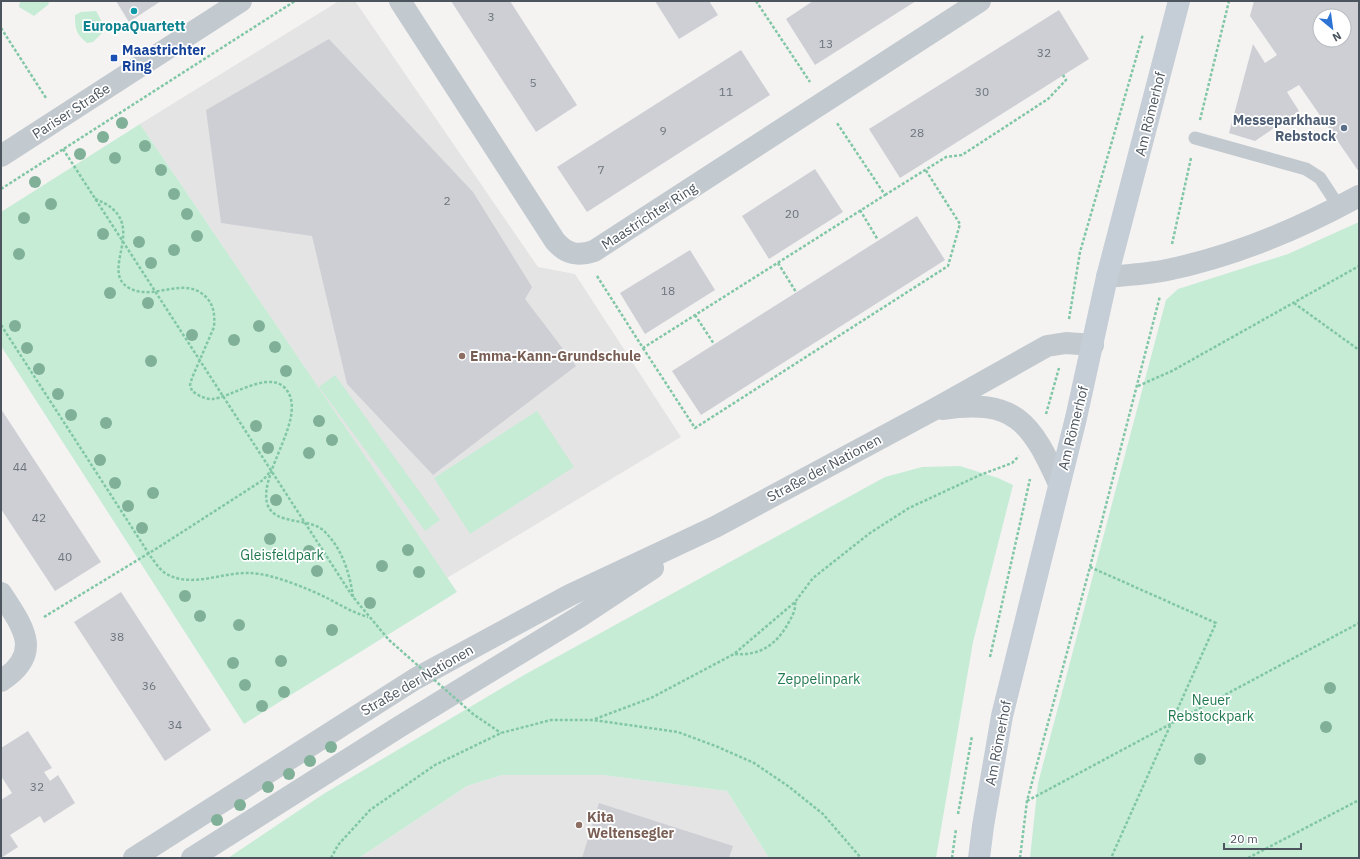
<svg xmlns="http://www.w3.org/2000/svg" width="1360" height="859" viewBox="0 0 1360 859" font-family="'IBM Plex Sans',sans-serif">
  <rect width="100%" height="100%" fill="#f4f3f2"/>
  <!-- education -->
  <g fill="#e5e4e4">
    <path d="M339,1H355L538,267L575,274L681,437L447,578L140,124Z"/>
    <path d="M502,775H603L727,791L769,858H359L467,786Z"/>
  </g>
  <!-- green -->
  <g fill="#c6ecd6">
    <path d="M20,1H48L49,4L34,16L19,7Z"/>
    <path d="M96,11L106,29L93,42L87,43C76,34 75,29 75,15L81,12Z"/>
    <path d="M140,124L457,592L244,724L1,346V212Z"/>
    <path d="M1359,222V858H1030L1038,783L1166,300L1178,289L1288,254Z"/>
    <path d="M335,375L440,520L425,531L319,387Z"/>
    <path d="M537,411L574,467L470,534L434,478Z"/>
    <path d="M960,466L998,478L1013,485L973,642L936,858H769L727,791L603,775H502L467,786L359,858H228L325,793L524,675L885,477L922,467Z"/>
  </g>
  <!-- building -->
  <g fill="#cdcfd4" fill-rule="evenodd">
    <path d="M116,1H161L129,22Z"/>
    <path d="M451,1H510L577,105L536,132Z"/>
    <path d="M655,1H709L718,15L679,39Z"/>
    <path d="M813,1H916L815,65L786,19Z"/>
    <path d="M1254,1H1359V172L1299,85L1287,92L1299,111L1255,141L1229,133L1253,44L1265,63L1277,55L1250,16ZM1320,16H1344V40H1320Z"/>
    <path d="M1059,10L1089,59L900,178L869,129Z"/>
    <path d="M329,39L473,192L532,287L525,299L576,366L433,475L347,384L312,236L221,223L206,110Z"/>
    <path d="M741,50L770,95L587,212L557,167Z"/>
    <path d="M815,169L843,212L769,259L742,216Z"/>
    <path d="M917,216L945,260L701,415L672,371Z"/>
    <path d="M690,250L715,290L645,334L620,293Z"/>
    <path d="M1,409L101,562L55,591L1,509Z"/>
    <path d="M121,592L211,730L165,761L74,622Z"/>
    <path d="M28,731L52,768L44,772L50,781L58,775L75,803L44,823L40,816L10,835L18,847L1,858V800L12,793L1,776V748Z"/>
    <path d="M599,803L733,846L729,858H582Z"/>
  </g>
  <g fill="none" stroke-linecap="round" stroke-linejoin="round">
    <!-- path -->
    <g stroke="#81c7a6" stroke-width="2.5" stroke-dasharray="3 2" stroke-linecap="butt">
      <path d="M756,1L810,82"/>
      <path d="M1,28L46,98"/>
      <path d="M1200,120L1229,1"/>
      <path d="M63,149L353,597L389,640"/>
      <path d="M1,189L295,1"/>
      <path d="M885,195L946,157L962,155L1048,99L1066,80L1063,75"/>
      <path d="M95,199C154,221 97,270 129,288C154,302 185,274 207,298C214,306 215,316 214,327L192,378L190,385L192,391C198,395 204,399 212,399C230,398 266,371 284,387C311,413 259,471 267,503C273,526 310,517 324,531C342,548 350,574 353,597"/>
      <path d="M860,210L878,240"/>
      <path d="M1172,244L1191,158"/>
      <path d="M778,263L796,292"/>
      <path d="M597,276L643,348L885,195L837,123"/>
      <path d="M1294,303L1359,350"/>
      <path d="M695,315L714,344"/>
      <path d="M1069,319L1080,252L1143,34"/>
      <path d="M1,325L151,557C155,562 159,569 165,573C190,589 222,572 249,573C271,573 309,589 329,599C342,606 354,613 368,617"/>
      <path d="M643,348L695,428L948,266L960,224L925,169"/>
      <path d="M1138,386L1172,371L1359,266"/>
      <path d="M1046,414L1059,368"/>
      <path d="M1090,567L1216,623L1111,858"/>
      <path d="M44,617L159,547L263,480L270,472"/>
      <path d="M735,654C762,656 778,643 790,620C793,615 796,608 795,602"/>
      <path d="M990,657L1030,479"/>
      <path d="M595,719L651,698L734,654L795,602L813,578L870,533L909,508L980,475L1012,463L1019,456"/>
      <path d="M1027,801L1359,623"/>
      <path d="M958,814L972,736"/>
      <path d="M331,858L338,845L370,810L435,765L501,733L551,720H593L678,732L718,747L754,763L788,786L823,814L861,858"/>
      <path d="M952,858L956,829"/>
      <path d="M1020,858L1027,801L1090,567L1160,296"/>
      <path d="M1248,858L1359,800"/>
    </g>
    <!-- service -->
    <path stroke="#c2c9cf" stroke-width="13" d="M1195,138L1306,169L1320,178L1339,207"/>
    <!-- minor -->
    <g stroke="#c2c9cf" stroke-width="22">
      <path d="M400,1L555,241C567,255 578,256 594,251L980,1"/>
      <path d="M1,156L241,1"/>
      <path d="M1107,277C1127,275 1148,274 1167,270C1235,256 1299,229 1359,196"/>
      <path d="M942,409C1015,398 1031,422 1059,484"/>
      <path d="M1,593C23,627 44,653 1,681"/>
      <path d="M134,858L415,679L570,595L715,527L933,410L1047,346L1066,343L1093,345"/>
      <path d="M192,858L399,727L579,617L653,568"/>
    </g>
    <!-- secondary -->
    <path stroke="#c5cdd6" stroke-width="22" d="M979,858L983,826L1002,716L1076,418L1107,277L1179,1"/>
    <!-- path-bridge -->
    <path stroke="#81c7a6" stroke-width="2.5" stroke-dasharray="3 2" stroke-linecap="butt" d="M389,640L473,714L501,733"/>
  </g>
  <!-- trees -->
  <g fill="#80b098">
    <circle cx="90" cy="26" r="6"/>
    <circle cx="122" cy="123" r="6"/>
    <circle cx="103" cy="137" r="6"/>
    <circle cx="145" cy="146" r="6"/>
    <circle cx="80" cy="154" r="6"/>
    <circle cx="115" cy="158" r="6"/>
    <circle cx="161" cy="170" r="6"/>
    <circle cx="35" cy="182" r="6"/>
    <circle cx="174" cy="194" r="6"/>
    <circle cx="51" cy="204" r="6"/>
    <circle cx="187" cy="214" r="6"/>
    <circle cx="24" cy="218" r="6"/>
    <circle cx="103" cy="234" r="6"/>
    <circle cx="197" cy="236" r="6"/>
    <circle cx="139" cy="242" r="6"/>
    <circle cx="174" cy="250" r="6"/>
    <circle cx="19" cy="254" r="6"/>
    <circle cx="151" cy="263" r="6"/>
    <circle cx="110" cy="293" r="6"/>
    <circle cx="148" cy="303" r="6"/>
    <circle cx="15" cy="326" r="6"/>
    <circle cx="259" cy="326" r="6"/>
    <circle cx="192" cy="335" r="6"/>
    <circle cx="234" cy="340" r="6"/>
    <circle cx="275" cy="347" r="6"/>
    <circle cx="27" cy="348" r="6"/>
    <circle cx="151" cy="361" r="6"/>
    <circle cx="39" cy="369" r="6"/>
    <circle cx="286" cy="371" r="6"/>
    <circle cx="58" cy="394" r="6"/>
    <circle cx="71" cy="415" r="6"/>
    <circle cx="319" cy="421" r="6"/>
    <circle cx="106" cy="423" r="6"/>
    <circle cx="256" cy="426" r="6"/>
    <circle cx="332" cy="440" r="6"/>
    <circle cx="268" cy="448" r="6"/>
    <circle cx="309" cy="453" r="6"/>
    <circle cx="100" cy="460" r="6"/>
    <circle cx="115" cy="483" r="6"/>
    <circle cx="153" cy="493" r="6"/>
    <circle cx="276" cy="500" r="6"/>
    <circle cx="128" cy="506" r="6"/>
    <circle cx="142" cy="528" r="6"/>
    <circle cx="270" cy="539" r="6"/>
    <circle cx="408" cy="550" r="6"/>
    <circle cx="309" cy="551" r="6"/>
    <circle cx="382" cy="566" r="6"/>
    <circle cx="317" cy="571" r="6"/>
    <circle cx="419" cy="572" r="6"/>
    <circle cx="185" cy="596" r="6"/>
    <circle cx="370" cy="603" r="6"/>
    <circle cx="200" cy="616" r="6"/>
    <circle cx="239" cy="625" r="6"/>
    <circle cx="332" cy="630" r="6"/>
    <circle cx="281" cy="661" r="6"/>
    <circle cx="233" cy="663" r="6"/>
    <circle cx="245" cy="685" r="6"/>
    <circle cx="1330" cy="688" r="6"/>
    <circle cx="284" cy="692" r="6"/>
    <circle cx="262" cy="706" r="6"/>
    <circle cx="1326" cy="727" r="6"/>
    <circle cx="331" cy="747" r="6"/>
    <circle cx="1200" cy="759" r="6"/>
    <circle cx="310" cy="761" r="6"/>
    <circle cx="289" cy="774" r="6"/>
    <circle cx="268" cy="787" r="6"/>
    <circle cx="240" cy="805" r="6"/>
    <circle cx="217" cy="820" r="6"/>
  </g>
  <!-- markers -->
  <circle fill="#0f9aa8" stroke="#fff" stroke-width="1.5" cx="134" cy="11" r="4"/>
  <rect fill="#1a4fb4" stroke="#fff" stroke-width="1.5" x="110" y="54" width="8" height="8" rx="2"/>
  <circle fill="#5c6f8a" stroke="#fff" stroke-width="1.5" cx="1344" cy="128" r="4"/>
  <g fill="#8d6e63" stroke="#fff" stroke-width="1.5">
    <circle cx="462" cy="356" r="4"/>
    <circle cx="579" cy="825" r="4"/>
  </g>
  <g text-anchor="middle" stroke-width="3.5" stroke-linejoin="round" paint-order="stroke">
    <!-- number labels -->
    <g font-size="12" fill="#6c747c">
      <text x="491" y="21">3</text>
      <text x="826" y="48">13</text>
      <text x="1044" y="57">32</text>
      <text x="533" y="87">5</text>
      <text x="726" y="96">11</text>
      <text x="982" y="96">30</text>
      <text x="663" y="135">9</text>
      <text x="917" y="137">28</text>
      <text x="601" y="174">7</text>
      <text x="447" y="205">2</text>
      <text x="792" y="218">20</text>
      <text x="668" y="295">18</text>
      <text x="20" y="471">44</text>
      <text x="39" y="522">42</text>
      <text x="65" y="561">40</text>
      <text x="117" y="641">38</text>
      <text x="149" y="690">36</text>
      <text x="175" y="729">34</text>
      <text x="37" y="791">32</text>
    </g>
    <!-- culture labels -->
    <g font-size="14" font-weight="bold" fill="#0d838f" stroke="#fff">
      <text x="134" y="31">EuropaQuartett</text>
    </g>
    <!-- transit labels -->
    <g font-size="14" font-weight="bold" fill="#164399" stroke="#fff" text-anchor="start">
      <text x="122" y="55">Maastrichter<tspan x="122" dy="16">Ring</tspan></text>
    </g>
    <!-- street labels -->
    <g font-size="14" fill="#4c555e" stroke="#fff">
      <text transform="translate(71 111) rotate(-33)" y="5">Pariser Straße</text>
      <text transform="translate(1150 114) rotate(-76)" y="5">Am Römerhof</text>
      <text transform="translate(649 216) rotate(-33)" y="5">Maastrichter Ring</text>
      <text transform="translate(1073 428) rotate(-76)" y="5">Am Römerhof</text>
      <text transform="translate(824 468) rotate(-28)" y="5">Straße der Nationen</text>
      <text transform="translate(417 680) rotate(-30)" y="5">Straße der Nationen</text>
      <text transform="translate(998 743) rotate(-79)" y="5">Am Römerhof</text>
    </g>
    <!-- service labels -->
    <g font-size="14" font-weight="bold" fill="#4e5e75" stroke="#fff" text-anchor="end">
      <text x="1336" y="125">Messeparkhaus<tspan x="1336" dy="16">Rebstock</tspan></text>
    </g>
    <!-- education labels -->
    <g font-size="14" font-weight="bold" fill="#785e54" stroke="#fff" text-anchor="start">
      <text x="470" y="361">Emma-Kann-Grundschule</text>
      <text x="587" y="822">Kita<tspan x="587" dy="16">Weltensegler</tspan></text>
    </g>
    <!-- park labels -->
    <g font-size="14" fill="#217a4f" stroke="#fff">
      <text x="282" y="560">Gleisfeldpark</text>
      <text x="819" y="684">Zeppelinpark</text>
      <text x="1211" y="705">Neuer<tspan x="1211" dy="16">Rebstockpark</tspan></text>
    </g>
  </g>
  <!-- border -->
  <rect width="1360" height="859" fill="none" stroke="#4c555e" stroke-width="4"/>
  <!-- north arrow -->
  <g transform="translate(1332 28) rotate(151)"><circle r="19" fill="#ffffff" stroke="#b7bbbf"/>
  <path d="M0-3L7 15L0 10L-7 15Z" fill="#2c73d4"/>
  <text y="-6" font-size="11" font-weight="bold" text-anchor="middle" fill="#4c555e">N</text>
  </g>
  <!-- scale -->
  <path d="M1224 843v6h77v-6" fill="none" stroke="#4c555e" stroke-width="2"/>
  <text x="1230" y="843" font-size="12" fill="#4c555e" stroke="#ffffff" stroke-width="3" paint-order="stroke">20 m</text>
</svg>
